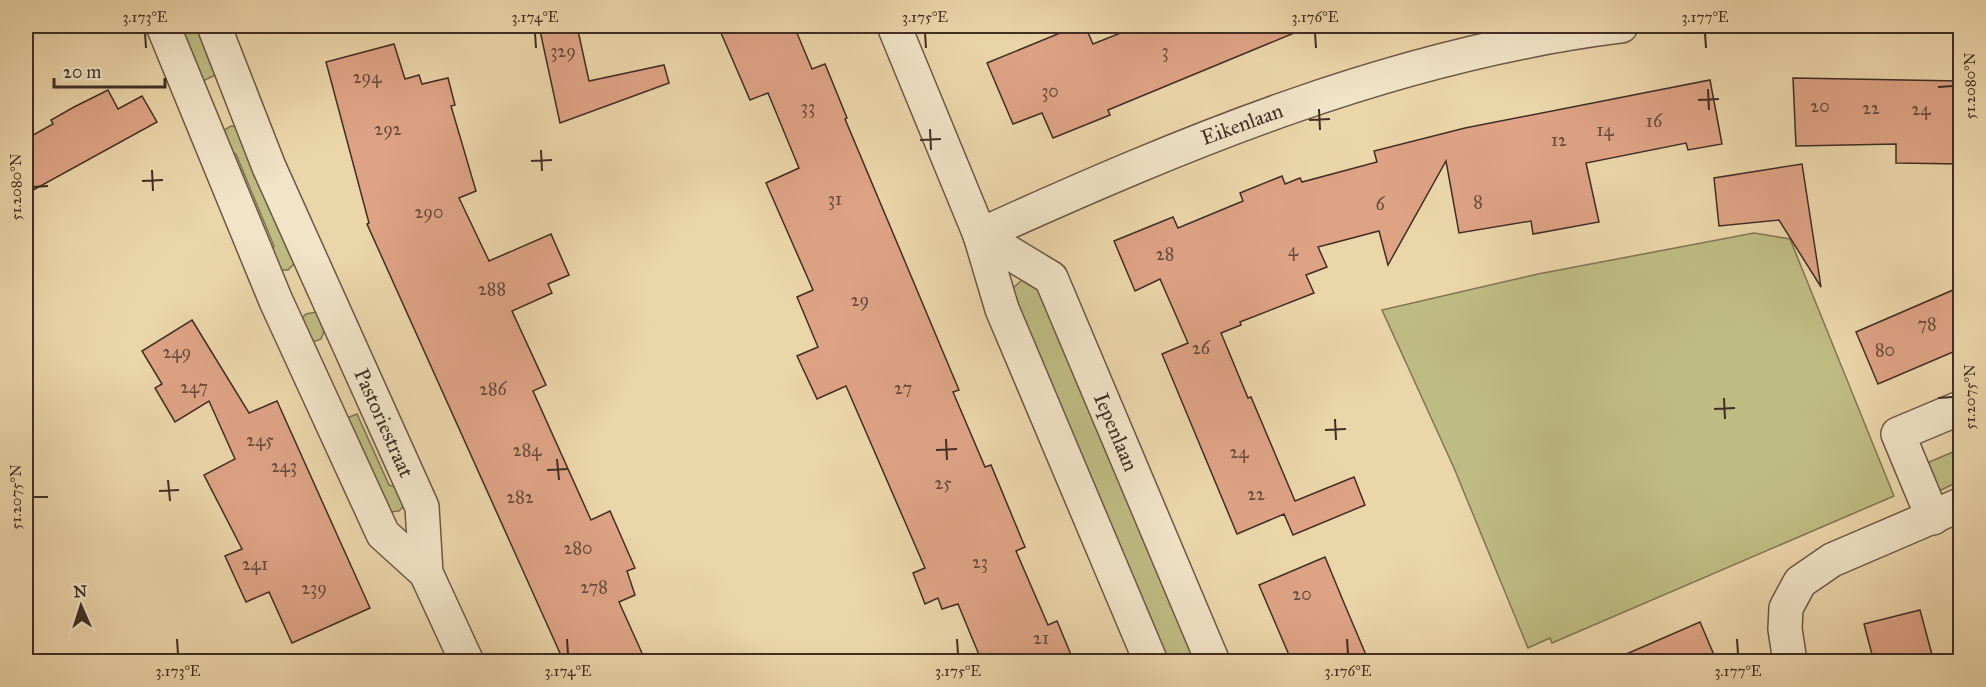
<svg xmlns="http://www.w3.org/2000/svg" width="1986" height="687" viewBox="0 0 1986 687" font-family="'IM FELL Great Primer',serif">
  <rect width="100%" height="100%" fill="#ebd6aa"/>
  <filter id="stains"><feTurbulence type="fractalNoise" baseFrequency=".00333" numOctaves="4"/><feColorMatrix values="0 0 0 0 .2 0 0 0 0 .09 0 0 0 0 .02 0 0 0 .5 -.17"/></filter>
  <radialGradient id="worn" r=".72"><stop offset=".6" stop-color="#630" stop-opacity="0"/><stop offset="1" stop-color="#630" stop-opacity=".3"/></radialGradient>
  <!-- green -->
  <g fill="#bfbc83" stroke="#807454" stroke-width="1.5">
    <path d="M173,26H204L217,74L203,81Z"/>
    <path d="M231,126L241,127L295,263L288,270H278L268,260L274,246L236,154L222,147L221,132Z"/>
    <path d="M1754,233L1790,239L1894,496L1552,643L1550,638L1528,648L1454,468L1382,310L1538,274Z"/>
    <path d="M1022,280L1036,282L1198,661H1167L1013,296L1014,287Z"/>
    <path d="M316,312L327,324L321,339L313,342L347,418L357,414L389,485L403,489L405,505L399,511L390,512L301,319L306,314Z"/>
    <path d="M1960,449V481L1939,491L1927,463Z"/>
  </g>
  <!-- building -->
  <g fill="#dea385" stroke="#412d24" stroke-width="1.5">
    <path d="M539,26H577L589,81L664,65L669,83L560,123Z"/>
    <path d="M718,26H794L812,69L825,64L847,118L845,119L959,390L953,392L985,467L991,465L1025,547L1016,551L1048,625L1057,621L1074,662H982L958,604L942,609L938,598L925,604L913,573L925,568L846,386L817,399L797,356L818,347L797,297L813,290L766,183L799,168L768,93L750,100Z"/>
    <path d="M1077,26H1085L1093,44L1138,26H1311L1108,110L1110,115L1053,138L1042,113L1013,124L987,63Z"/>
    <path d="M394,44L405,79L419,75L422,84L448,78L455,105L451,106L476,191L459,198L489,261L551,234L569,275L548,284L552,293L512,311L546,385L533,391L591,520L610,511L635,568L627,571L635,595L619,602L646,662H564L367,224L369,223L326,62Z"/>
    <path d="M1793,78L1960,81V164L1896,163V144L1796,146Z"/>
    <path d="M1710,80L1722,144L1688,150L1686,143L1586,163L1599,222L1533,234L1531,221L1459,233L1446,161L1388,265L1379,231L1318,247L1327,267L1306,275L1314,293L1240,322L1241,325L1221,333L1248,398L1251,397L1295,501L1354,477L1365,505L1293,535L1284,514L1237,534L1162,354L1188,343L1160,279L1135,291L1114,241L1173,217L1178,228L1243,201L1240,193L1282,176L1285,184L1300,178L1302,182L1377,162L1374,151L1465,128Z"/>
    <path d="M108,90L118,109L142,96L157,122L26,194V139L53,124L51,120L74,107Z"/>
    <path d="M1802,164L1821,287L1779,220L1719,226L1714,178Z"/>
    <path d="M1960,287V349L1878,384L1856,332Z"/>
    <path d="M192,320L249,413L277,401L370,608L292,643L269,592L246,602L225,556L242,549L204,475L235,459L209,401L175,422L155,388L162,384L142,351Z"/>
    <path d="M1325,557L1344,603L1369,662H1292L1259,585Z"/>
    <path d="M1920,610L1934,662H1874L1864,624Z"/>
    <path d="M1700,622L1717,662H1608Z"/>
  </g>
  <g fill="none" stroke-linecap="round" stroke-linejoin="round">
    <defs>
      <g id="minor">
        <path d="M163,26L276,301L383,534L426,573"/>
        <path d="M214,26L269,167L422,507L426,573L467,662"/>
        <path d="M894,26L980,235L1002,309L1151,662"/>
        <path d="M980,235C1185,142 1395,54 1621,26"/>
        <path d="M980,235L1051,278L1213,662"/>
        <path d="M1933,518L1898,434L1960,408"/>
        <path d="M1790,662L1785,629L1786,608L1800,582L1832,560L1960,505"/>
      </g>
    </defs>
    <!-- minor casing -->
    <use href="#minor" stroke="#6c5746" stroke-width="36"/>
    <!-- minor -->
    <use href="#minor" stroke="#f2e4c8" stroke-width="33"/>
  </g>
  <!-- ticks -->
  <path fill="none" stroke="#412d24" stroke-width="2" d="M145,33L146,48M535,33L536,48M925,33L926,48M1315,33L1316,48M1705,33L1706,48M1938,87L1953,86M1708,89L1709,110M1698,100L1719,99M1319,109L1320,130M1309,120L1330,119M930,129L931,150M920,140L941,139M541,150L542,171M531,161L552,160M152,170L153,191M142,181L163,180M33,187L48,186M1724,398L1725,419M1938,398L1953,397M1714,409L1735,408M1335,419L1336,440M1325,430L1346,429M946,439L947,460M936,450L957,449M557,459L559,480M547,470L568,469M168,480L170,501M159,491L179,490M33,497H48M177,639L178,654M567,639L568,654M957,639L958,654M1347,639L1348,654M1737,639L1738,654"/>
  <g text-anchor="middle" stroke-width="6" stroke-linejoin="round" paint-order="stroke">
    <!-- number labels -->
    <g font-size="18" fill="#684a3c">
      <text x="563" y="57">329</text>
      <text x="1165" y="57">3</text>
      <text x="367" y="83">294</text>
      <text x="1050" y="97">30</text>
      <text x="1820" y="112">20</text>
      <text x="808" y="113">33</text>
      <text x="1871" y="114">22</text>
      <text x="1921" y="115">24</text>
      <text x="1654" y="127">16</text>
      <text x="388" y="135">292</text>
      <text x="1605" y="136">14</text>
      <text x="1559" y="146">12</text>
      <text x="835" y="205">31</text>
      <text x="1478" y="208">8</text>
      <text x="1380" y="210">6</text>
      <text x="429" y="218">290</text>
      <text x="1293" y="256">4</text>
      <text x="1165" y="260">28</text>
      <text x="492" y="295">288</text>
      <text x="860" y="306">29</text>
      <text x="1927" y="330">78</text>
      <text x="1201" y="354">26</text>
      <text x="1885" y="356">80</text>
      <text x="177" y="358">249</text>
      <text x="194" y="393">247</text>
      <text x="903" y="394">27</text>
      <text x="493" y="395">286</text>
      <text x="260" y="446">245</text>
      <text x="527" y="456">284</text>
      <text x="1239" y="458">24</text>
      <text x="284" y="472">243</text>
      <text x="943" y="489">25</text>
      <text x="1256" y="500">22</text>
      <text x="520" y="503">282</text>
      <text x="578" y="554">280</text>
      <text x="980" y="568">23</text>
      <text x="255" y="570">241</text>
      <text x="594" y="593">278</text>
      <text x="314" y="594">239</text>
      <text x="1302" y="600">20</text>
      <text x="1041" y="644">21</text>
    </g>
    <!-- street labels -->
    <g font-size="21" fill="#412d24" stroke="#f2e4c8">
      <text transform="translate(1242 124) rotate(-20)" y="7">Eikenlaan</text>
      <text transform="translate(384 423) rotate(66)" y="7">Pastoriestraat</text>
      <text transform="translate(1116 432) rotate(67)" y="7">Iepenlaan</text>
    </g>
  </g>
  <!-- margin -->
  <rect width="1986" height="687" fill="none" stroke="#ebd6aa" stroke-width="66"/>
  <!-- north arrow -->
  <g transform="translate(81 606) rotate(357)" stroke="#f2e4c8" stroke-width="4.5" paint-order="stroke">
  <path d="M0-4.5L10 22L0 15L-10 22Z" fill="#412d24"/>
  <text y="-9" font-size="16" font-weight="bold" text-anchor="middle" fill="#412d24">N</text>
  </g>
  <!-- scale -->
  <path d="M54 78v9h111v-9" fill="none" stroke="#412d24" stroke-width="3"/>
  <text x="63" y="78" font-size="18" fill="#412d24" stroke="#f2e4c8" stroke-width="4.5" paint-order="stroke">20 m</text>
  <rect x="33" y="33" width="1920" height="621" fill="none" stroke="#412d24" stroke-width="2"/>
  <g font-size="15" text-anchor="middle" fill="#412d24">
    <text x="145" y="22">3.173°E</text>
    <text x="535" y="22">3.174°E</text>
    <text x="925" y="22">3.175°E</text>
    <text x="1315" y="22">3.176°E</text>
    <text x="1705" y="22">3.177°E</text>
    <text transform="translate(1970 86) rotate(-90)" y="5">51.2080°N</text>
    <text transform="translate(16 187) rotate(-90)" y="5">51.2080°N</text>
    <text transform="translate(1970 397) rotate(-90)" y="5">51.2075°N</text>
    <text transform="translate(16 497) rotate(-90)" y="5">51.2075°N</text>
    <text x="178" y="676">3.173°E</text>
    <text x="568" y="676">3.174°E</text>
    <text x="958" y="676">3.175°E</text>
    <text x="1348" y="676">3.176°E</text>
    <text x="1738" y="676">3.177°E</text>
  </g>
  <rect width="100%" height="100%" filter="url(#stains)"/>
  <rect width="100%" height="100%" fill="url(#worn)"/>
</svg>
